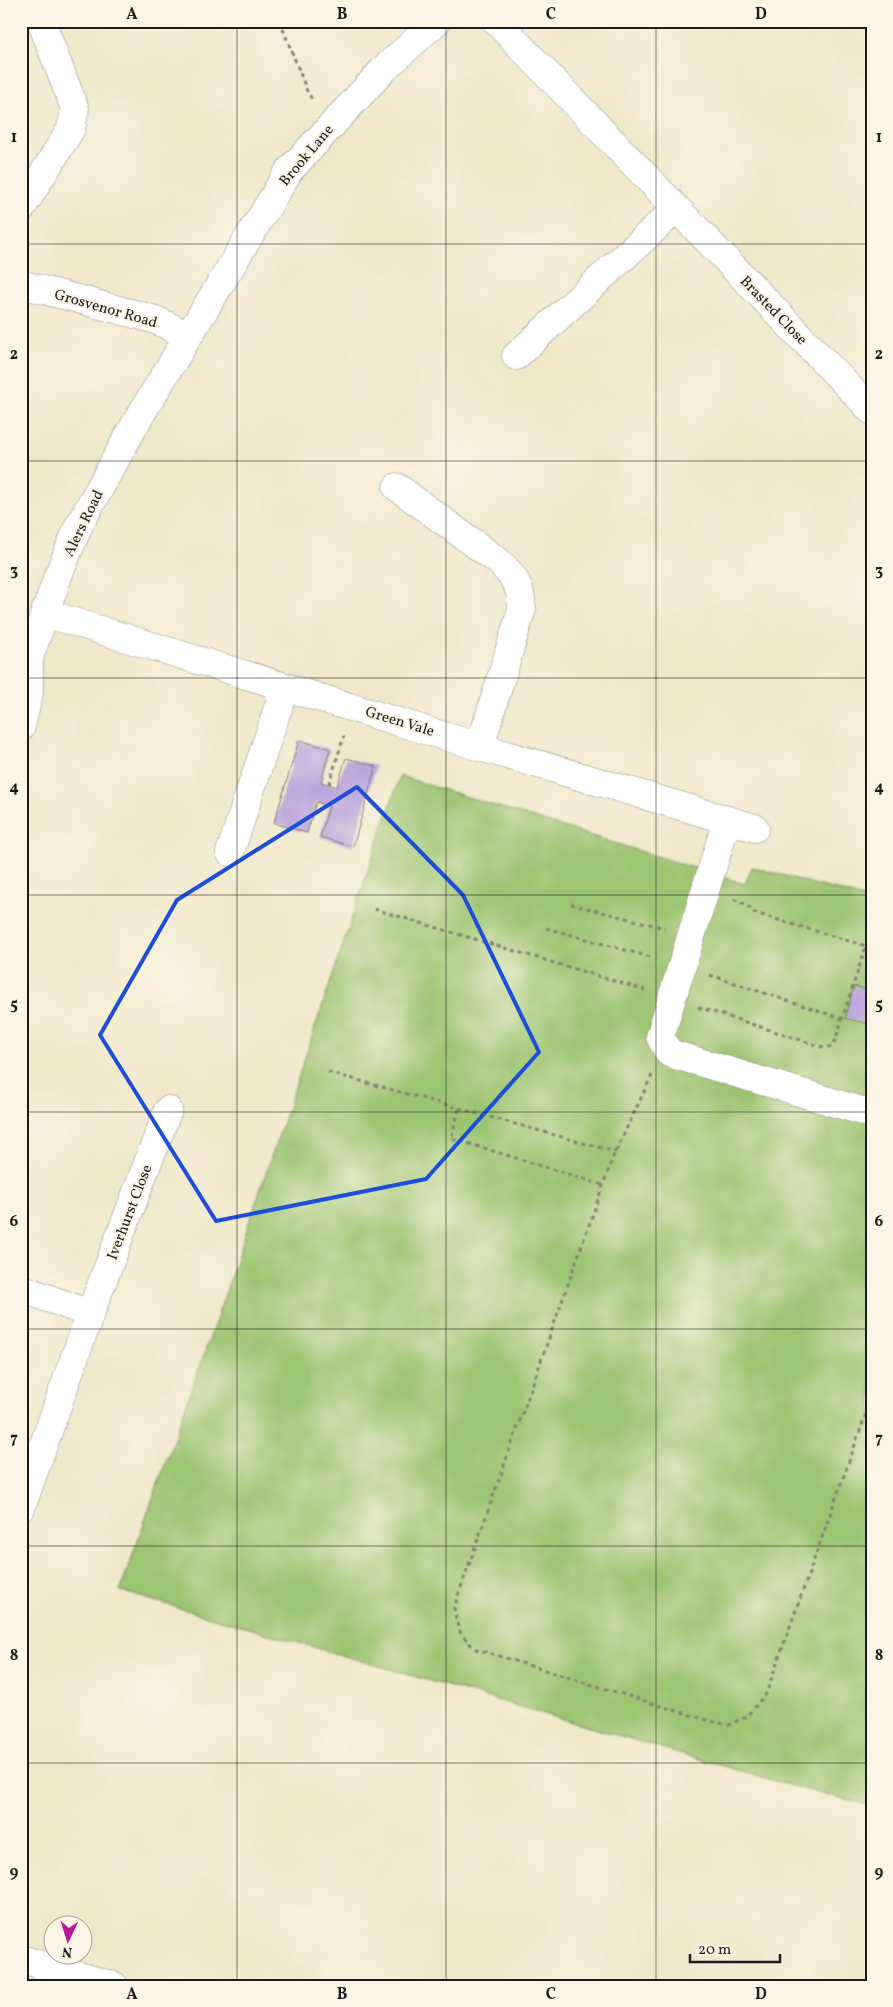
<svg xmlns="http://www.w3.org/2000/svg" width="893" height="2007" viewBox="0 0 893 2007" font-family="Vollkorn,serif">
  <rect width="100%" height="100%" fill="#fcf5e5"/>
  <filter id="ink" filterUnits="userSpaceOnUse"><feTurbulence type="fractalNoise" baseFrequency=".02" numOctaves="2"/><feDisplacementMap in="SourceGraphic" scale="10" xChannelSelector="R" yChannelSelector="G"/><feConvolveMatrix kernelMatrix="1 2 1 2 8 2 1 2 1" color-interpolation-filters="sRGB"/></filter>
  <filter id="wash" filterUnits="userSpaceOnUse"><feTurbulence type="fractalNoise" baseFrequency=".0096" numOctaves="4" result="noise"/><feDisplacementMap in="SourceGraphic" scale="20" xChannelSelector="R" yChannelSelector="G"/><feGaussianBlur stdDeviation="1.12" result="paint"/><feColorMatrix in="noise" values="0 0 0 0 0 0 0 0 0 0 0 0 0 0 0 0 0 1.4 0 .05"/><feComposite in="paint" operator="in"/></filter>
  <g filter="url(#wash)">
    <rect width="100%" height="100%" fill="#f0e8cb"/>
    <!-- green -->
    <path fill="#9cc571" stroke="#5c7046" d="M400,776L745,884L752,867L872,900V1806L796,1787L120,1591L221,1306Z"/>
    <g id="blocks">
      <!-- building -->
      <g fill="#b9a3dd">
        <path d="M299,740L330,749L321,782L337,787L346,758L376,766L353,847L320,837L329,806L316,802L307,833L274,823Z"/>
        <path d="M854,986L872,991V1025L845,1018Z"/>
      </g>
    </g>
  </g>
  <g filter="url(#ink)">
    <use href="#blocks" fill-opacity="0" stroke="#868274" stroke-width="1"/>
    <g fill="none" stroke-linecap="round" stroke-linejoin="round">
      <defs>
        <g id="minor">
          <path d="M496,21L872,411"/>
          <path d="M21,209L71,129L75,109L41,21"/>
          <path d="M21,284L142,316L156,320L188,336"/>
          <path d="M516,356L676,209"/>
          <path d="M397,487L498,561C515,577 521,586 522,609L480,747"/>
          <path d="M45,613L480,747L755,828"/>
          <path d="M21,727L29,693V658L58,576L78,527L138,419L289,171L384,69L437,21"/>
          <path d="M727,820L660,1037L669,1053L872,1114"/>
          <path d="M230,852L285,687"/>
          <path d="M21,1288L90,1314L21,1508"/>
          <path d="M90,1314L168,1110"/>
          <path d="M21,1959L114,1986"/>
        </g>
      </defs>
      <!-- minor casing -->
      <use href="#minor" stroke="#868274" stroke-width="29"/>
      <!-- path -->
      <g stroke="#868274" stroke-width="3" stroke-dasharray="4 4" stroke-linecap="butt">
        <path d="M280,21L307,91L314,102"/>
        <path d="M329,784L344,736"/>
        <path d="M571,904L665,928"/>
        <path d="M374,909L645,990"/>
        <path d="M546,928L654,958"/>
        <path d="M710,975L843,1019"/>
        <path d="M698,1007L823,1047H830L834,1044L866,946L755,913L747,905L733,899"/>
        <path d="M328,1072L616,1152"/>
        <path d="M652,1075L613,1157L454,1607C457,1628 459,1635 476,1649L710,1721L729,1725L747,1716L766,1694L872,1397"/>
        <path d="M459,1109L451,1138L603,1185"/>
      </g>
      <!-- minor -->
      <use href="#minor" stroke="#fff" stroke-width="28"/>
    </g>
  </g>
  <!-- marked area -->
  <path fill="none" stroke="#1d4ed8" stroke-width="4" stroke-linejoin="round" d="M357,787L463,895L539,1052L426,1179L216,1221L100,1035L177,900Z"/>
  <!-- grid -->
  <path fill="none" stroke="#1c1c1c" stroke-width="1" stroke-opacity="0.55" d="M237,21V1986M446,21V1986M656,21V1986M21,244H872M21,461H872M21,678H872M21,895H872M21,1112H872M21,1329H872M21,1546H872M21,1763H872"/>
  <g text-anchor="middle" stroke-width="4.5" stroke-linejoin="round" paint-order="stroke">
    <!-- street labels -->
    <g font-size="15" fill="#1c1c1c" stroke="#fcf5e5">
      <text transform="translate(306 155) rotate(-50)" y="5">Brook Lane</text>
      <text transform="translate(106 308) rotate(16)" y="5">Grosvenor Road</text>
      <text transform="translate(774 310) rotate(46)" y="5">Brasted Close</text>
      <text transform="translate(83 523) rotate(-64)" y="5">Alers Road</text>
      <text transform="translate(400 721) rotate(17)" y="5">Green Vale</text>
      <text transform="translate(129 1212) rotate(-69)" y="5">Iverhurst Close</text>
    </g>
  </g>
  <!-- margin -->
  <rect width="893" height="2007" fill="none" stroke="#fcf5e5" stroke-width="55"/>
  <!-- north arrow -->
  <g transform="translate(68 1940) rotate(184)"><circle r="24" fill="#fcf5e5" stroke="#a29e95"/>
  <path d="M0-4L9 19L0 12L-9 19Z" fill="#b5179e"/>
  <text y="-8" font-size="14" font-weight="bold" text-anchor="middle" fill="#1c1c1c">N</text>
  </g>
  <!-- scale -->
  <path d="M690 1954v8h90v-8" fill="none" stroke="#1c1c1c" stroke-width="2.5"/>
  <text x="698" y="1954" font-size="15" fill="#1c1c1c" stroke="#fcf5e5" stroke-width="4" paint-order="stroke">20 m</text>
  <rect x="28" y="28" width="838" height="1952" fill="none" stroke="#1c1c1c" stroke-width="2"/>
  <g font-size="16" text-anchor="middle" font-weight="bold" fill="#1c1c1c">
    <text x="132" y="19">A</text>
    <text x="342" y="19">B</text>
    <text x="551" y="19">C</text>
    <text x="761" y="19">D</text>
    <text x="14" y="142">1</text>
    <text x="879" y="142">1</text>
    <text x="14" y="359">2</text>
    <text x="879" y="359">2</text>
    <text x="14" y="575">3</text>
    <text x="879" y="575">3</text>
    <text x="14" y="792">4</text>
    <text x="879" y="792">4</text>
    <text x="14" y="1009">5</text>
    <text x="879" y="1009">5</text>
    <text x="14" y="1226">6</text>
    <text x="879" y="1226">6</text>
    <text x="14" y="1443">7</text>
    <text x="879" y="1443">7</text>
    <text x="14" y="1660">8</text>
    <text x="879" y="1660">8</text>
    <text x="14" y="1877">9</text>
    <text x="879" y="1877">9</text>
    <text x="132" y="1999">A</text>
    <text x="342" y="1999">B</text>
    <text x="551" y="1999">C</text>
    <text x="761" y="1999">D</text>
  </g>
</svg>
